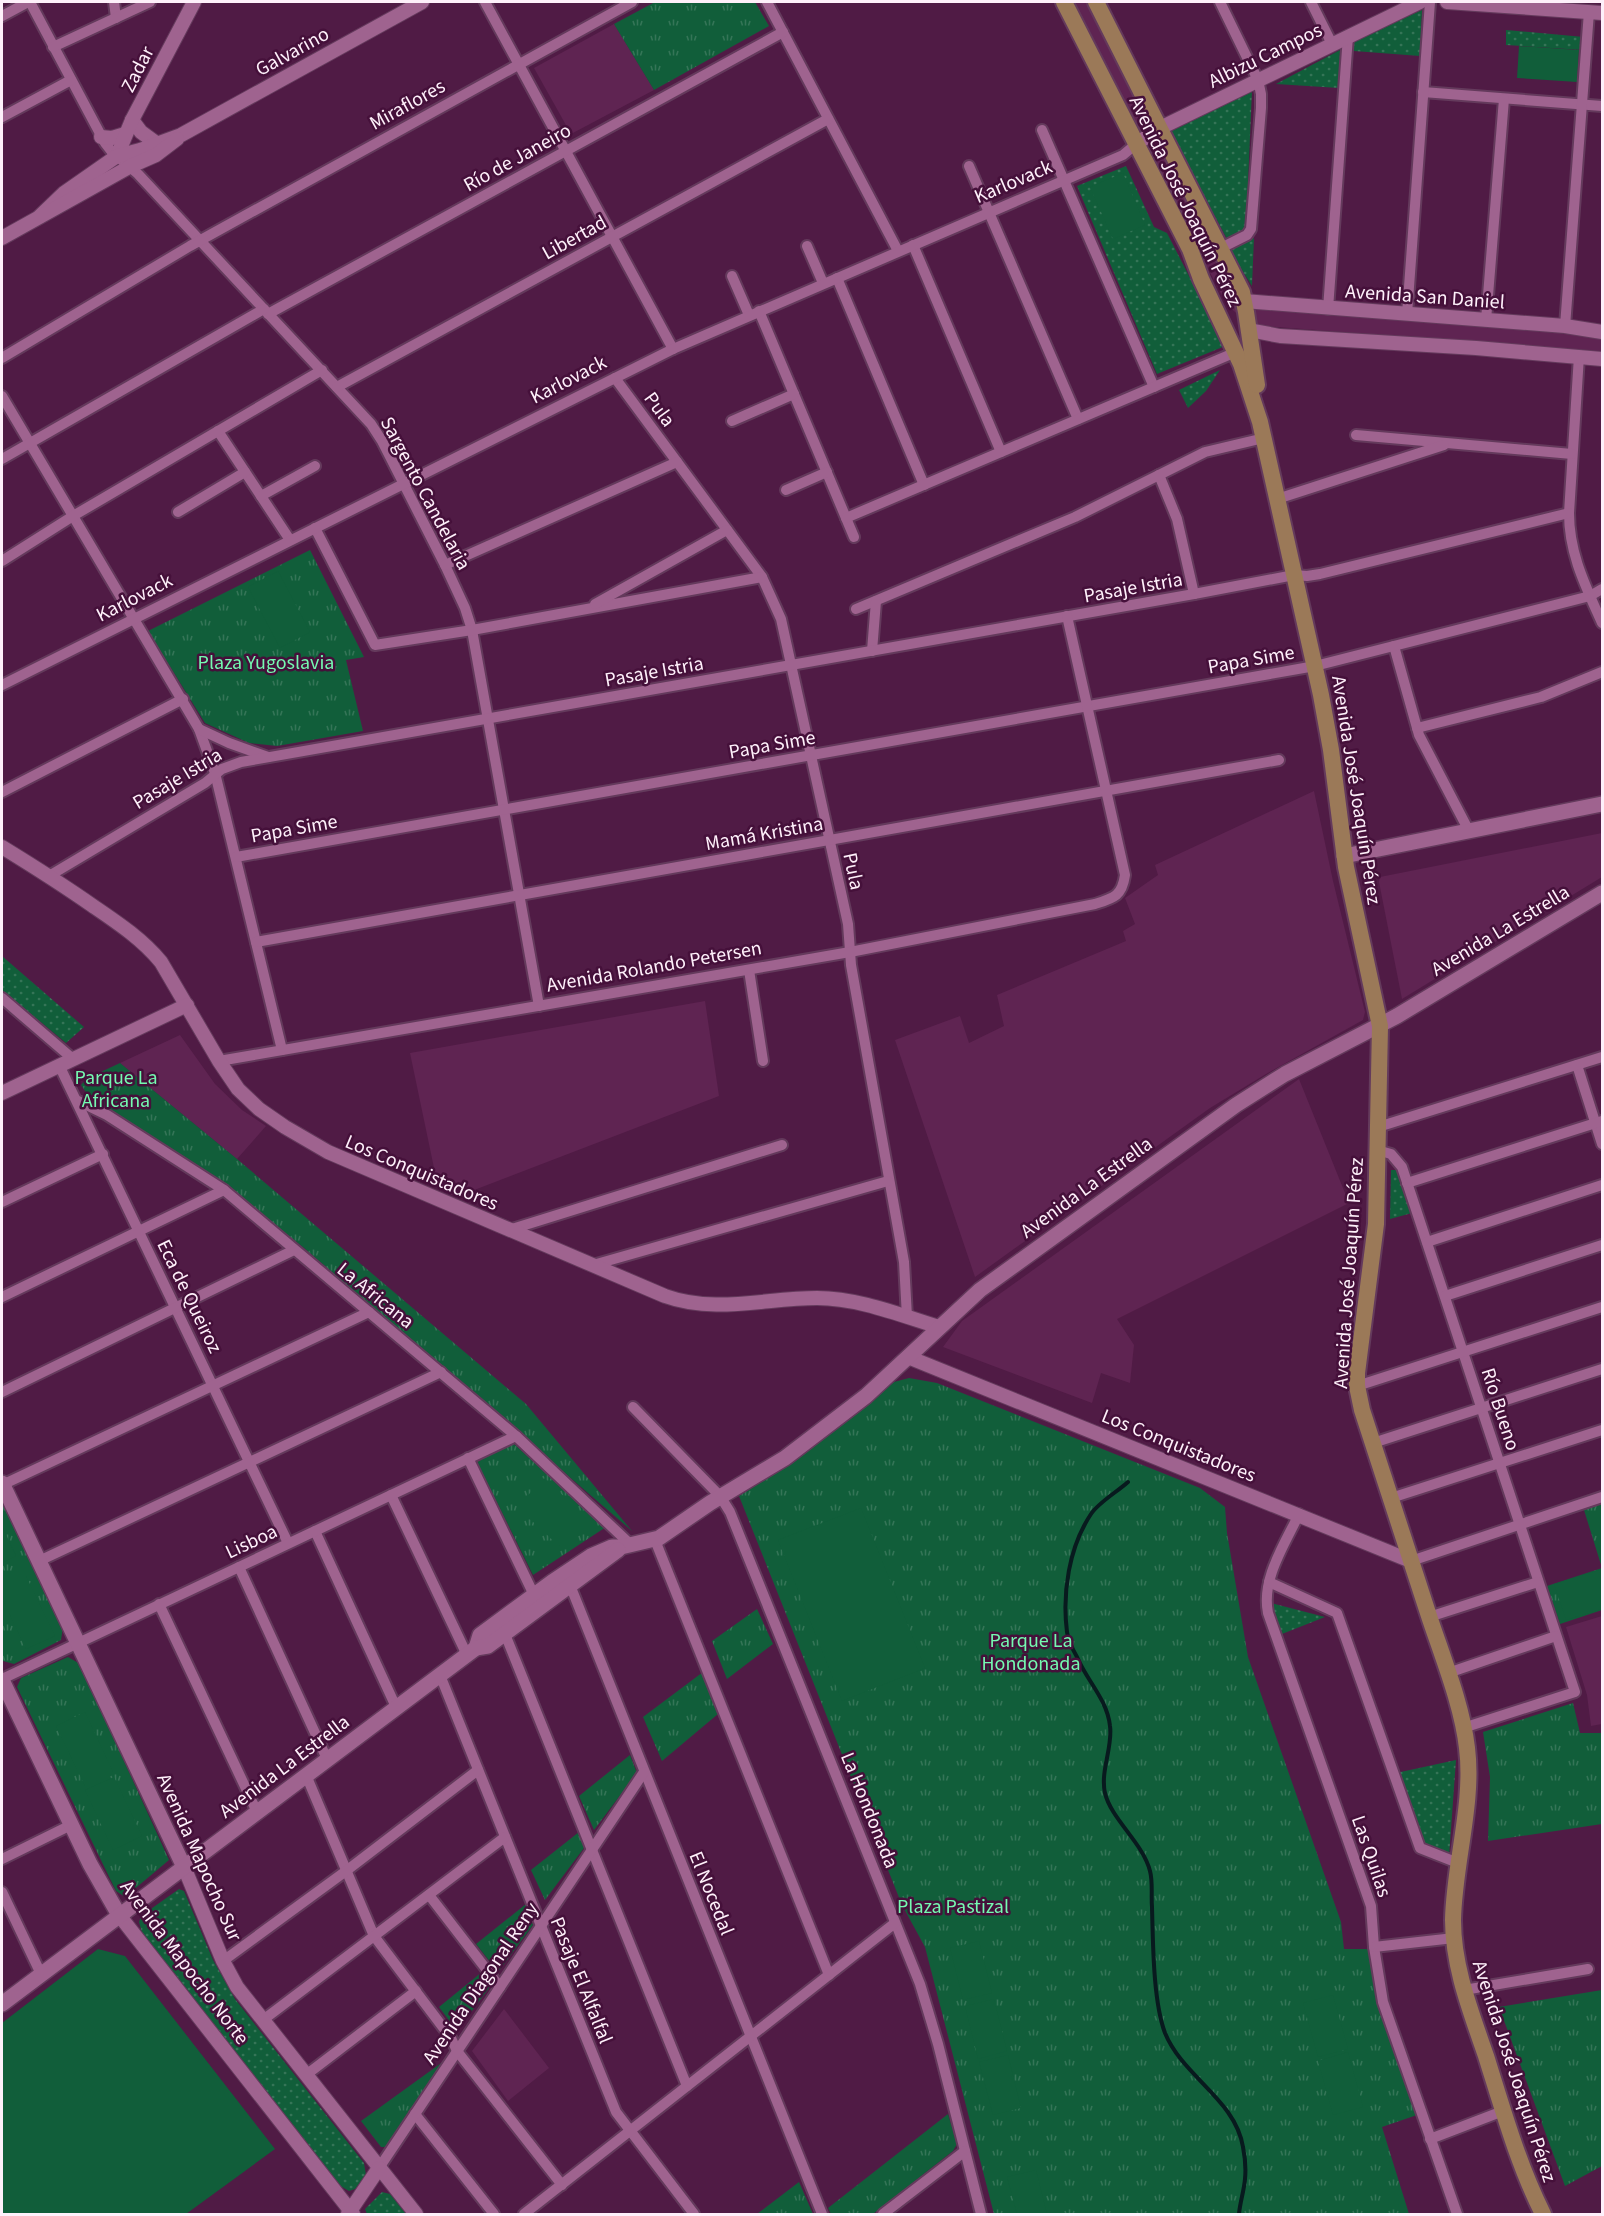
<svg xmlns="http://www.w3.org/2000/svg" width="1604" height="2216" viewBox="0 0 1604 2216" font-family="'Source Sans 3',sans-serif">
  <defs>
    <pattern id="grass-dots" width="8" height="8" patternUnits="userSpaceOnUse" patternTransform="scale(1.5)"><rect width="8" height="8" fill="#115e3a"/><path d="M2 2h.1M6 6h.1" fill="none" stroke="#357557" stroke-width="1.8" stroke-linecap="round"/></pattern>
    <pattern id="park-tufts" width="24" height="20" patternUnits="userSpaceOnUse" patternTransform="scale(1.5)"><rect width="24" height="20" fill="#115e3a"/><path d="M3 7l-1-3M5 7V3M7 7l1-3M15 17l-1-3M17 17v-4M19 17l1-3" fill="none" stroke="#357557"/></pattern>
  </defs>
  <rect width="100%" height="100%" fill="#501b45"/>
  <!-- built -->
  <g fill="#5f2452">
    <path d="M1071,2H1102L1197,194L1255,297L1602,326V351L1250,325L1227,305L1119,99Z"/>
    <path d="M614,24L654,90L571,134L534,68Z"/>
    <path d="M1314,791L1333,881L1365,1012L1363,1020L1266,1074L1210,1108L975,1277L895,1040L960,1016L969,1043L1004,1026L997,995L1126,941L1123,931L1135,924L1125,898L1158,875L1155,865Z"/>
    <path d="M1602,833V877L1402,999L1379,882L1380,877Z"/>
    <path d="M705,1001L719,1096L456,1197L438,1187L410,1053Z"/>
    <path d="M180,1035L215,1084L242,1110L266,1126L237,1159L120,1063Z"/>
    <path d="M1299,1079L1349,1203L1117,1319L1134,1345L1130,1383L1101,1373L1092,1403L943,1347L962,1321Z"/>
    <path d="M1602,1616V1724L1591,1726L1587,1695L1566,1627Z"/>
    <path d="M504,2009L549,2068L508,2101L472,2051Z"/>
  </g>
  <!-- grass -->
  <g fill="url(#grass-dots)">
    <path d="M1422,10L1420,56L1354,51L1353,41Z"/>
    <path d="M1506,30L1584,37L1583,50L1506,45Z"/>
    <path d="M1340,50L1339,88L1276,84Z"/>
    <path d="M1252,90L1246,230L1227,239L1170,132Z"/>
    <path d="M1126,166L1154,227L1167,233L1225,346L1157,374L1077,186Z"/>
    <path d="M1254,238L1252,286L1229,250Z"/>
    <path d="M1220,370L1206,391L1188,408L1179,390Z"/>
    <path d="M2,956L84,1027L66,1043L2,990Z"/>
    <path d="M1391,1170H1398L1412,1213L1390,1219Z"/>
    <path d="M1271,1603L1325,1617L1282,1634Z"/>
    <path d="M1456,1760L1449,1857L1420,1845L1396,1773Z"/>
    <path d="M179,1889L184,1891L213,1960L235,1999L364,2163L366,2175L355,2189L349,2191L337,2184L143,1936L139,1922L141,1916Z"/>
    <path d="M382,2192L390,2194L406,2214H367L365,2209Z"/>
  </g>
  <!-- park -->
  <g fill="url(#park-tufts)">
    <path d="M655,2H755L769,26L654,90L614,24Z"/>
    <path d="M310,550L364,657L346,660L363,731L277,746L249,743L205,723L148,631Z"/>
    <path d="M120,1063L237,1159L526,1404L632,1531L304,1248L221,1182L90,1098L81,1085L86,1079Z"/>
    <path d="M909,1378L937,1383L1200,1488L1225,1507L1227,1533L1248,1657L1341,1922L1344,1949H1371L1417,2115L1382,2127L1409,2214H994L925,1947L902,1905L739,1496L795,1461L894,1382Z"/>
    <path d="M513,1443L606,1527L533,1575L477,1462Z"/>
    <path d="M2,1499L63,1627L61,1640L14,1664L3,1661L2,1657Z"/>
    <path d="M1602,1504V1610L1560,1624L1547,1586L1602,1568L1584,1510Z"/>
    <path d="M757,1609L773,1644L727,1679L712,1641Z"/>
    <path d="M68,1657L80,1664L169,1860L125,1897L116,1891L17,1687L21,1678Z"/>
    <path d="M703,1672L718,1714L662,1761L643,1717Z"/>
    <path d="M1573,1703L1580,1733H1602V1824L1488,1841L1490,1777L1483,1732Z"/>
    <path d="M630,1755L637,1773L594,1830L579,1796Z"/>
    <path d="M579,1832L584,1848L545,1900L531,1870Z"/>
    <path d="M526,1904L533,1925L498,1972L476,1944Z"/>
    <path d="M482,1972L492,1984L457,2031L439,2007Z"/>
    <path d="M1602,1990V2166L1565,2186L1499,2007Z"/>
    <path d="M444,2061L386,2147H381L361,2121Z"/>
    <path d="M948,2114L957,2144L953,2151L873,2214H831L828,2208Z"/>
    <path d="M799,2182L813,2214H757Z"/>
  </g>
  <!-- pitch -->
  <g fill="#115e3a">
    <path d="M1519,46L1579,50L1577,82L1517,78Z"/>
    <path d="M1123,173L1145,225L1113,239L1090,187Z"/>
    <path d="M278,571L310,632L280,648L248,587Z"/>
    <path d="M544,1478L586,1517L559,1546L517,1507Z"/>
    <path d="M861,1508L925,1668L842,1701L778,1540Z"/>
    <path d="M2,1526L16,1556L2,1563Z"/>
    <path d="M1602,1569V1609L1566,1620L1554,1584Z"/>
    <path d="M26,1576L55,1636L26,1649L2,1598V1588Z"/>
    <path d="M85,1712L113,1772L85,1786L56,1726Z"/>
    <path d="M114,1777L142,1836L113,1850L85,1790Z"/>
    <path d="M979,1941L992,1993L963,2000L950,1948Z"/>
    <path d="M98,1949L125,1956L275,2149L186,2214H2V2023Z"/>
    <path d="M1333,1995L1348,2049L1318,2057L1303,2003Z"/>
    <path d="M994,1999L1007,2051L978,2059L965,2006Z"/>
    <path d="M1348,2052L1363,2107L1333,2115L1318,2061Z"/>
    <path d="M1008,2055L1021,2108L993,2115L979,2062Z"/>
    <path d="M1036,2170L1047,2214H1017L1007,2177Z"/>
  </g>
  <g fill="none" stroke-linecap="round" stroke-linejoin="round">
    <!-- stream -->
    <path stroke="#081a1e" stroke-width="4" d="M1128,1482C1117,1492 1099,1502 1091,1514C1069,1547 1062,1593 1067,1632C1068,1640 1073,1650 1077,1657C1087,1681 1107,1699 1110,1726C1113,1747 1100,1771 1105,1793C1111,1819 1143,1843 1150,1871C1153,1882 1151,1896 1152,1907C1153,1942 1153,2001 1165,2033C1183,2077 1235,2099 1243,2147C1245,2157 1246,2169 1245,2179C1244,2191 1240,2202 1239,2214"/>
    <defs>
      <g id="minor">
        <path d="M30,2L105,143L112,152L138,174L371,424L382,441L445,565L465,608L472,630L539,1006"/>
        <path d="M114,2L116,18"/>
        <path d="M485,2L673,349"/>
        <path d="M767,2L898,251"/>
        <path d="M1220,2L1258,80L1261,94V108L1251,229L1247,235L1221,248"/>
        <path d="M1311,2L1332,44"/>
        <path d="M2,16L28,2"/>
        <path d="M53,47L150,2"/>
        <path d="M1423,92L1602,106"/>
        <path d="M2,117L71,80"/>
        <path d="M1042,130L1154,387"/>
        <path d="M969,166L1078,419"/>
        <path d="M913,245L1001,452"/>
        <path d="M807,246L823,283"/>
        <path d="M732,276L749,315"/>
        <path d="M837,278L924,485"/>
        <path d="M1328,309L1348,36"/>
        <path d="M759,311L854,537"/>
        <path d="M268,314L783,32"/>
        <path d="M1407,314L1430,2"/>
        <path d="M1486,320L1504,99"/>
        <path d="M1565,326L1589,12"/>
        <path d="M1579,356L1569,513C1569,554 1586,587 1602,623"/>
        <path d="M2,358L190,246L632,2"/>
        <path d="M615,378L762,577L781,619L848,924L851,965L904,1262L907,1317"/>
        <path d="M337,387L828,119"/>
        <path d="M2,396L199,729L215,773L282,1050"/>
        <path d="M732,421L794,394"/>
        <path d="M218,431L290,540"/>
        <path d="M1356,435L1572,454"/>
        <path d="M2,459L264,309"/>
        <path d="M1159,475L1177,519L1194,594"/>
        <path d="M786,490L827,472"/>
        <path d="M261,496L315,466"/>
        <path d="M1277,499L1444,445"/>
        <path d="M178,512L245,472"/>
        <path d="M846,518L1236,352"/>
        <path d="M315,528L375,645L472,630L762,577"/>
        <path d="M2,561L73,516L322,370"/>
        <path d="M445,565L677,462"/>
        <path d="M595,604L727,530"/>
        <path d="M856,609L1075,517L1205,452L1264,438"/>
        <path d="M1394,646L1419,735L1469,831"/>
        <path d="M872,651L876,601"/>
        <path d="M2,685L673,349L1123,155L1136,144"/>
        <path d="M1417,728L1541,697L1602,672"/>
        <path d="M199,729L229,743L268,757"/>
        <path d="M2,792L183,699"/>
        <path d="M236,857L1315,666L1590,596L1602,589"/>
        <path d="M49,876L205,783L222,769L241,762L1194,594L1294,575L1307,576L1320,574L1569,513"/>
        <path d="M256,942L1279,760"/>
        <path d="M749,970L763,1061"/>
        <path d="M2,998L73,1059"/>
        <path d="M219,1061L850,952L1095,904C1114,898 1122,896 1125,875L1067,616"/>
        <path d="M59,1065L288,1543"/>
        <path d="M1577,1065L1602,1144"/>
        <path d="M78,1101L107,1115L224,1190L516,1436L630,1544"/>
        <path d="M1378,1127L1602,1057"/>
        <path d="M1377,1150L1391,1154L1402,1167L1575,1692L1463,1728"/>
        <path d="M1407,1183L1602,1121"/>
        <path d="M2,1202L103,1154"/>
        <path d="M509,1230L782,1145"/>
        <path d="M1427,1242L1602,1185"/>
        <path d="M593,1265L888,1181"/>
        <path d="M1445,1296L1602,1245"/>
        <path d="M2,1297L224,1190"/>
        <path d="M1357,1386L1602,1307"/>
        <path d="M2,1392L294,1250"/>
        <path d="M633,1407L720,1496L730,1512L920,1984L938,2044L981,2214"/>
        <path d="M1373,1443L1602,1369"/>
        <path d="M468,1458L534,1595"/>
        <path d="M2,1485L369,1312"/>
        <path d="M391,1495L467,1655"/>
        <path d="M1391,1498L1602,1430"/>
        <path d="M1299,1514C1285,1544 1261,1579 1268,1613L1371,1906L1374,1947L1383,2002L1457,2214"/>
        <path d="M315,1531L396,1707"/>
        <path d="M655,1540L829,1975"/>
        <path d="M39,1561L441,1372"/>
        <path d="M1411,1561L1602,1497"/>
        <path d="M239,1567L327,1759"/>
        <path d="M1269,1582L1337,1613L1420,1848L1458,1863"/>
        <path d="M570,1585L822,2214"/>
        <path d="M159,1604L257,1812"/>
        <path d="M1429,1617L1538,1582"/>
        <path d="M505,1634L687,2086"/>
        <path d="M1448,1673L1556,1636"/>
        <path d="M440,1675L616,2112L694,2214"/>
        <path d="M2,1679L516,1436"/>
        <path d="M306,1775L374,1936L451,2038L457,2051L562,2185"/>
        <path d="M2,1859L71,1825"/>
        <path d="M2,1892L41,1974"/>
        <path d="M429,1895L500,1987"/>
        <path d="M1374,1947L1454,1938"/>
        <path d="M223,1961L346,1871L478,1770"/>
        <path d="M1464,1990L1588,1969"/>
        <path d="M263,2020L505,1837"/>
        <path d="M306,2075L416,1991"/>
        <path d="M415,2114L494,2214"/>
        <path d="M1430,2139L1503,2111"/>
        <path d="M379,2168L644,1772"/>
        <path d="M524,2214L895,1923"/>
        <path d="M883,2214L965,2151"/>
      </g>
      <g id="tertiary">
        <path d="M1447,2L1602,13"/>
        <path d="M132,120L141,132L156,143"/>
        <path d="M101,137L112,138L125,134"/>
        <path d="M1136,144L1160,128L1420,2"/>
        <path d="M117,156L132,120L194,2"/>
        <path d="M40,216L64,193L117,156L140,150L181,135L422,2"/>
        <path d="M2,238L131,166L156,155L177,139"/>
        <path d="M1244,301L1565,326L1602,332"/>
        <path d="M1249,330L1280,336L1476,348L1602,359"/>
        <path d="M2,847C33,866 63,885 93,906C118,923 142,939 161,962L219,1061L238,1089L259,1109L285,1127L328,1152L665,1296C715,1314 766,1298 817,1298C858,1298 900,1315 939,1327"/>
        <path d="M2,1093L187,1005"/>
        <path d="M908,1357L1411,1561"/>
        <path d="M184,1867L223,1961L237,1987L416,2214"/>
        <path d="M119,1915L353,2214"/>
        <path d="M348,2214L379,2168"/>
      </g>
      <g id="secondary">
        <path d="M1344,856L1602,804"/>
        <path d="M2,1483L184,1867"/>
        <path d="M476,1648L480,1635L552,1582L591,1556L612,1547H621L659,1538L710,1503L785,1458L866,1396L980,1290L1236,1105L1285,1074L1397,1016L1602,893"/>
        <path d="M2,1680L90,1864L119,1915"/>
        <path d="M2,2004L476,1648L488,1646L618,1550"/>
      </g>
      <g id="primary">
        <path d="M1064,2L1190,249L1201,279L1241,364L1260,422L1321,695L1331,750L1346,867L1380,1026L1376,1224L1357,1373V1386L1362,1410C1384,1477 1406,1545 1428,1613C1442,1656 1462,1704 1467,1748C1474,1803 1454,1864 1453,1920C1453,1967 1471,2012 1486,2056C1503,2110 1518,2164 1543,2214"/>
        <path d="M1096,2L1242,292L1246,312L1257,385"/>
      </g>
    </defs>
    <!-- minor casing -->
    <use href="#minor" stroke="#643a5c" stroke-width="14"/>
    <!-- tertiary casing -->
    <use href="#tertiary" stroke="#643a5c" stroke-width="16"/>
    <!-- secondary casing -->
    <use href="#secondary" stroke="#643a5c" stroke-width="18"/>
    <!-- primary casing -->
    <use href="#primary" stroke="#643a5c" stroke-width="20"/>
    <!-- minor -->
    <use href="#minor" stroke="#9f638f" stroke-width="10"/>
    <!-- tertiary -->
    <use href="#tertiary" stroke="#9f638f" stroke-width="14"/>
    <!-- secondary -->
    <use href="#secondary" stroke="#9f638f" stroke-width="15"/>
    <!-- primary -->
    <use href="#primary" stroke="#9b7958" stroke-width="16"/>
  </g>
  <g text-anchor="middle" stroke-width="5" stroke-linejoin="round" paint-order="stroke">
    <!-- street labels -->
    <g font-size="20" fill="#fef0fa" stroke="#45103a">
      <text transform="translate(292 51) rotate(-29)" y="7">Galvarino</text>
      <text transform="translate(1265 55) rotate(-26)" y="7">Albizu Campos</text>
      <text transform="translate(137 69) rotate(-63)" y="7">Zadar</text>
      <text transform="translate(407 104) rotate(-29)" y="7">Miraflores</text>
      <text transform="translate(517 157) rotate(-29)" y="7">Río de Janeiro</text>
      <text transform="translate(1013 181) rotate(-23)" y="7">Karlovack</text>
      <text transform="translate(1186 201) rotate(64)" y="7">Avenida José Joaquín Pérez</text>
      <text transform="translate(574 237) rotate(-29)" y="7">Libertad</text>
      <text transform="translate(1425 296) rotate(4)" y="7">Avenida San Daniel</text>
      <text transform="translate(568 379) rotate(-27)" y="7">Karlovack</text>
      <text transform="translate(660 409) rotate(54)" y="7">Pula</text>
      <text transform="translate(426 493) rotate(62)" y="7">Sargento Candelaria</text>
      <text transform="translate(1133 587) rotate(-10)" y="7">Pasaje Istria</text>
      <text transform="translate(134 597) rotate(-27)" y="7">Karlovack</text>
      <text transform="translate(1251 659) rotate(-10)" y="7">Papa Sime</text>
      <text transform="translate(654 671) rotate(-10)" y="7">Pasaje Istria</text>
      <text transform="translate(772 744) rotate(-10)" y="7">Papa Sime</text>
      <text transform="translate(177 778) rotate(-31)" y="7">Pasaje Istria</text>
      <text transform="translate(1357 790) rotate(81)" y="7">Avenida José Joaquín Pérez</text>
      <text transform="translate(294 828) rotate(-10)" y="7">Papa Sime</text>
      <text transform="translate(764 833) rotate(-10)" y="7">Mamá Kristina</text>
      <text transform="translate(854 871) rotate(78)" y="7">Pula</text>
      <text transform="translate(1500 930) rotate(-31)" y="7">Avenida La Estrella</text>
      <text transform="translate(654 966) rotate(-10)" y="7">Avenida Rolando Petersen</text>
      <text transform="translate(422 1172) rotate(23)" y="7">Los Conquistadores</text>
      <text transform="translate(1086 1187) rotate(-36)" y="7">Avenida La Estrella</text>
      <text transform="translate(1348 1273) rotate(-86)" y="7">Avenida José Joaquín Pérez</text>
      <text transform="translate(376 1295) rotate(39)" y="7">La Africana</text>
      <text transform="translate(190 1296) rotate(64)" y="7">Eca de Queiroz</text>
      <text transform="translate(1501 1409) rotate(72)" y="7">Río Bueno</text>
      <text transform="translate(1179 1445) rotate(22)" y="7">Los Conquistadores</text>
      <text transform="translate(251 1541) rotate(-25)" y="7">Lisboa</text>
      <text transform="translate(284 1766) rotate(-37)" y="7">Avenida La Estrella</text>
      <text transform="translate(870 1810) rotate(68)" y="7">La Hondonada</text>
      <text transform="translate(1372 1856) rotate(71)" y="7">Las Quilas</text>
      <text transform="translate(200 1857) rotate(66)" y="7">Avenida Mapocho Sur</text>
      <text transform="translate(712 1893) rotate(68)" y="7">El Nocedal</text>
      <text transform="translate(185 1962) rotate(53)" y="7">Avenida Mapocho Norte</text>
      <text transform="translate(582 1980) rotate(68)" y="7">Pasaje El Alfalfal</text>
      <text transform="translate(480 1983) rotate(-56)" y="7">Avenida Diagonal Reny</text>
      <text transform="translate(1515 2071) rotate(72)" y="7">Avenida José Joaquín Pérez</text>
    </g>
    <!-- park labels -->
    <g font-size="20" fill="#75fab1" stroke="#45103a">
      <text x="266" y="669">Plaza Yugoslavia</text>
      <text x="116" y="1084">Parque La<tspan x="116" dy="23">Africana</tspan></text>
      <text x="1031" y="1647">Parque La<tspan x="1031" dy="23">Hondonada</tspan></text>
      <text x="953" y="1913">Plaza Pastizal</text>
    </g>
  </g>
  <!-- border -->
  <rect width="1604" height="2216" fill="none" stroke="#fef0fa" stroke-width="6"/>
</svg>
